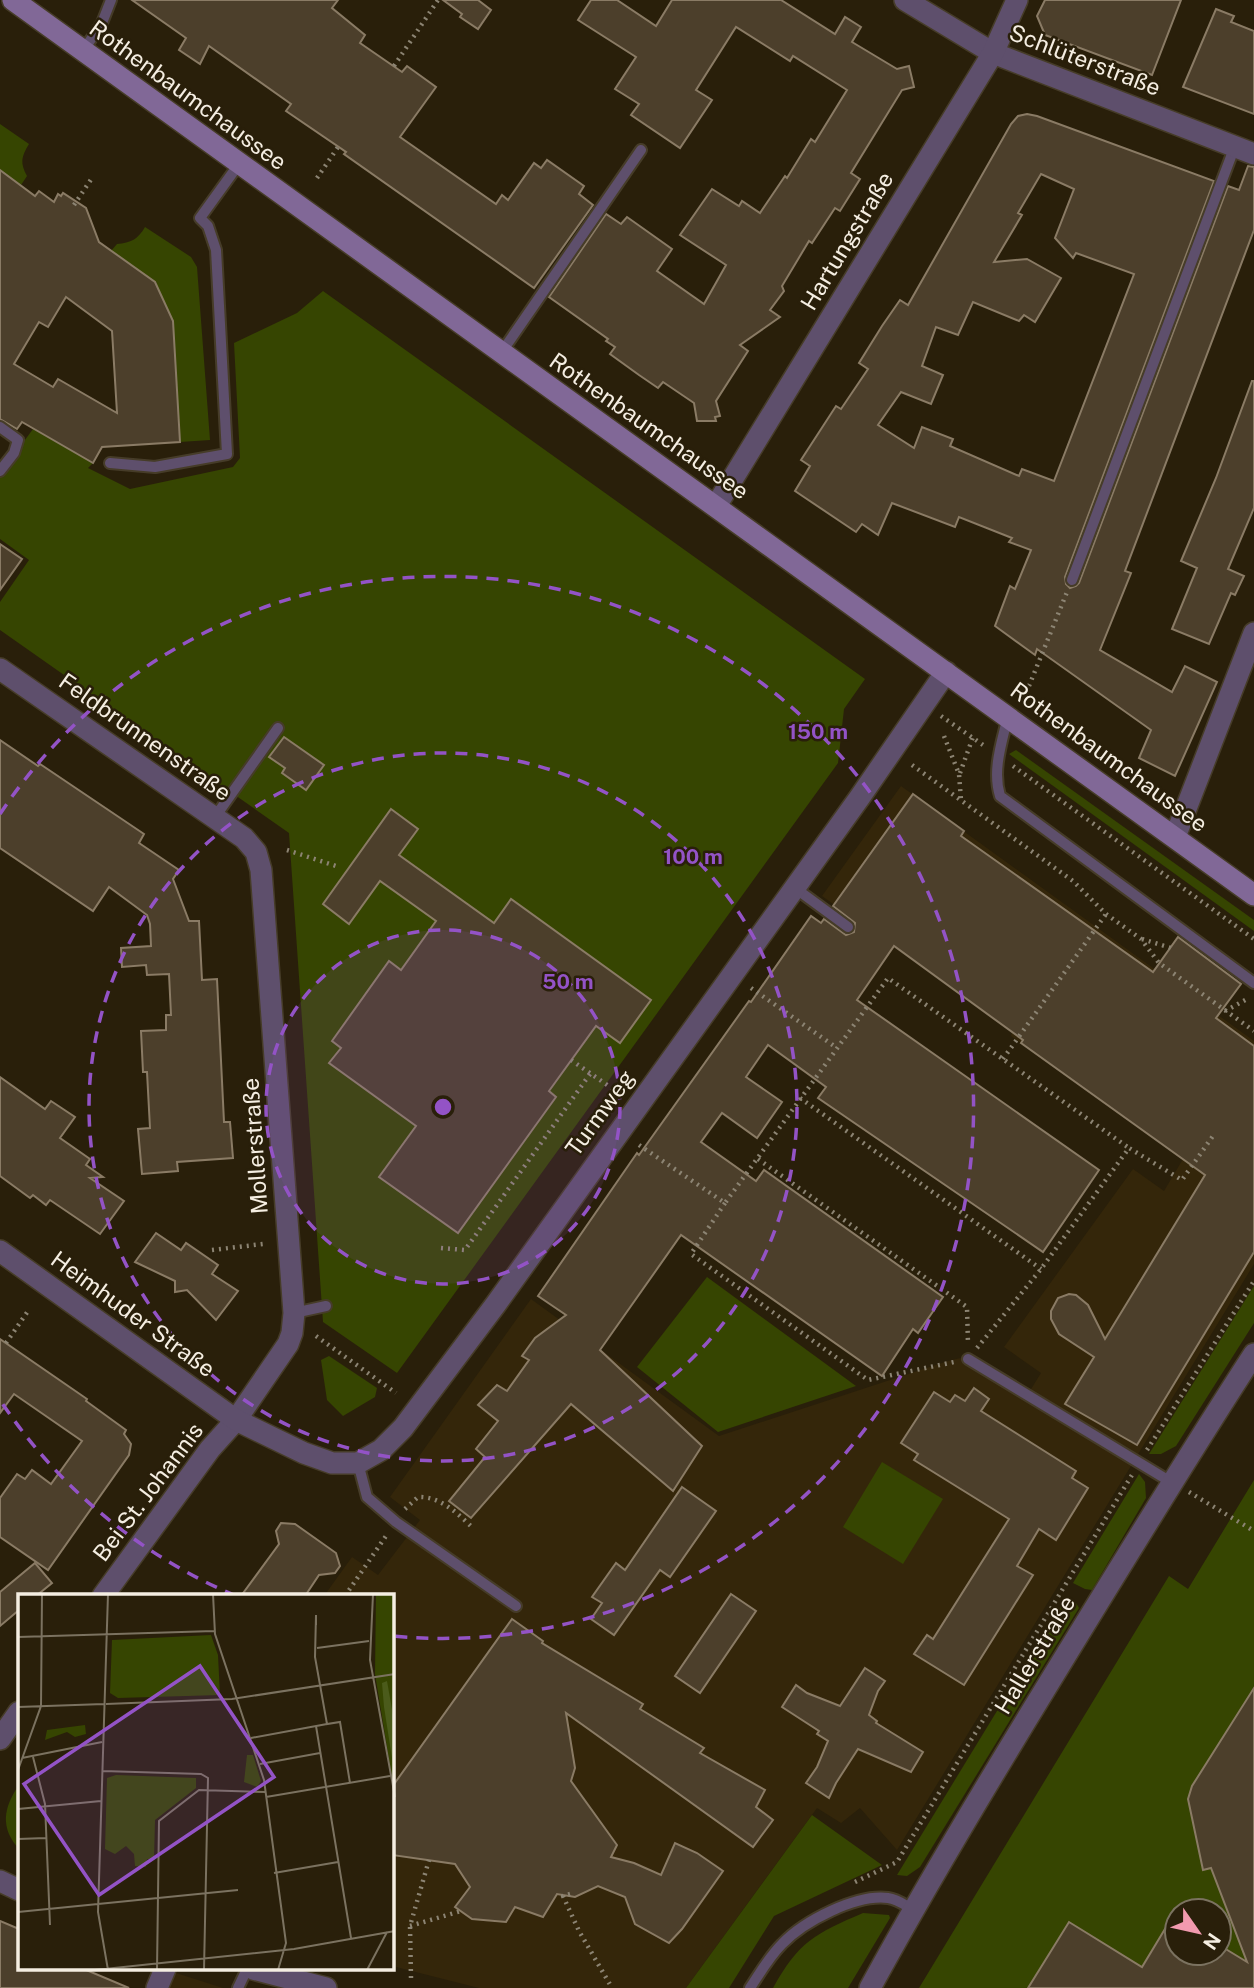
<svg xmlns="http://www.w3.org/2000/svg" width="1254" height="1988" viewBox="0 0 1254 1988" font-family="'Public Sans',sans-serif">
  <rect width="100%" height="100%" fill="#291f0a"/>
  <!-- built -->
  <g fill="#34260a">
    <path d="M901,786L1254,1041V1264L897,1850L860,1808L841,1823L817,1808L686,1988H479L392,1966V1596H324L352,1557L378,1575L420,1520L390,1497L531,1299L719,1436L948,1361L973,1355L1028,1394L1041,1373L1004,1347L1133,1169L1164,1191L1183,1159L1011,1036L1012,1032L895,946L881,965L841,937L853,918L822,896Z"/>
    <path d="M173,1972L223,1988H166Z"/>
  </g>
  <!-- green -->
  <g fill="#364501" fill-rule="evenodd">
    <path d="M0,124L29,144C21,157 20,163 27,176L21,185L0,170Z"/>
    <path d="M145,227L191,257L197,267L210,440L180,442L173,322L162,297L152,290L157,283L111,251L117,244C131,243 138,239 145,227Z"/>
    <path d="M323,291L865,679L844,709L838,763L397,1373L323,1322L289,833L0,630V602L29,560L0,539V474L33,429L93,463L88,468L130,489L233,467L240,458L234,343L297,313Z"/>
    <path d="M1016,750L1254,920V931L1009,754Z"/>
    <path d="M707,1277L856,1386L718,1432L637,1367Z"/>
    <path d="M1254,1286V1323L1176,1446L1161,1454H1149Z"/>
    <path d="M329,1356L377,1388L375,1397L343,1416L327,1400L321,1360Z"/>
    <path d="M882,1462L943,1499L903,1564L843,1527Z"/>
    <path d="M1139,1474L1145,1482L1146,1498L1092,1590L1085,1589L1073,1583Z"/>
    <path d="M1254,1480V1988H919L1169,1576L1188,1589ZM1177,1911H1219V1953H1177Z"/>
    <path d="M1067,1596L1075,1601L1079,1608L920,1867L907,1876L897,1875Z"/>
    <path d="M19,1785V1849C0,1828 3,1808 19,1785Z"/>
    <path d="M812,1815L882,1865L774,1916L729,1988H686Z"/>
    <path d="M863,1913L889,1915L890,1918L848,1988H773C798,1942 816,1933 863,1913Z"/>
  </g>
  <!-- building -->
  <g fill="#4c3f2b" stroke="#8a7b65" stroke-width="2" fill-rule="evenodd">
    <path d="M132,0H338L332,8L365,35L360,43L402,72L407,66L436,87L400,137L496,204L502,195L508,200L534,163L541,168L547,160L584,186L579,194L593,205L534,288L344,154L346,152L286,111L291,104L209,46L200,64L179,50L186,38Z"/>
    <path d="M443,0H478L491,10L478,29L460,17L462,14Z"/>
    <path d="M591,0H617L656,26L672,0H781L835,34L845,17L861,27L852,42L897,69L909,66L914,87L902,90L851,173L860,179L840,211L835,208L812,243L809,241L782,286L784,291L770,310L780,317L740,345L748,351L716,401L720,416L715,417L716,421H697L694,403L663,382L658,388L639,375L610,354L615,347L606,341L608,339L549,297L606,214L621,224L627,217L672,249L657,271L704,304L726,265L680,235L712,189L739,206L742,201L760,213L785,176L787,178L811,139L815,142L847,90L793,56L790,61L736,27L696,90L712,100L680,148L631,115L639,104L615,89L636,57L578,20Z"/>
    <path d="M1045,0H1181L1152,75L1045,35L1037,16Z"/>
    <path d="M1216,9L1234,16L1231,22L1254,31V114L1183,87Z"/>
    <path d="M1027,114L1037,116L1214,181L1065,577L1066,584L1070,588L1076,586L1079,583L1228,186L1239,190L1248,166L1254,167V230L1125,571L1131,573L1100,650L1172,692L1185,666L1217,682L1175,776L1139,758L1151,730L1037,649L1035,655L995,626L1010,586L1015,589L1031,550L1009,542L1012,538L959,517L955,527L892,503L878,535L862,524L856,532L795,491L810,466L801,460L836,406L841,409L868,369L859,363L882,326L900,300L908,305L1011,124L1018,116ZM1041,174L1074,189L1055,238L1073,258L1076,253L1134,274L1054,481L1022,469L1019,476L950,446L953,439L922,427L914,448L878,425L901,392L931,404L943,375L922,366L936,327L958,335L973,302L1019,321L1024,315L1035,322L1061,278L1027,259L994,262L1022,215L1018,213Z"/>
    <path d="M0,170L35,196L39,191L54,202L58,194L61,196L63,193L86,208L99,242L155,282L173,321L180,442L102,447L93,463L22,422L17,429L0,419ZM66,297L112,331L117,413L58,379L53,387L14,364L39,322L48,327Z"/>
    <path d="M1252,381H1254V508L1228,569L1244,576L1235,595L1231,593L1209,644L1172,629L1197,568L1181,561L1216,478Z"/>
    <path d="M0,544L22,559L0,590Z"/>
    <path d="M284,737L324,765L306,790L282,773L285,768L269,757Z"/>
    <path d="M0,740L38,766L40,764L144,834L139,843L179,870L173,879L189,921H199L202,980L217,979L224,1122H230L233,1158L177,1162L178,1171L142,1174L138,1129L150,1128L147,1072H143L141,1031L166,1030V1015H171L169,974L147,975L146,965L122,967L121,948L151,946L150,924L147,915L109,887L93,911L0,848Z"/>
    <path d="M913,794L964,831L961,836L1153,972L1178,937L1241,984L1216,1018L1254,1046V1252L1137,1445L1065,1404L1094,1357L1059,1334L1051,1319V1311L1058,1298L1069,1294L1076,1295L1088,1305L1105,1339L1205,1175L1021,1043L1023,1040L894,946L857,1000L1099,1170L1043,1252L818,1098L826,1087L768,1045L746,1077L782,1102L757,1138L722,1113L701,1142L756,1181L764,1170L943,1297L918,1333L913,1329L882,1376L681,1235L600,1350L702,1446L673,1491L571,1404L471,1518L449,1501L485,1457L476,1449L498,1421L478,1405L497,1385L507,1391L529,1360L522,1356L535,1338L566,1315L538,1296L637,1153L639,1155L749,1001L751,1002L811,916L821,923L824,919L846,935L854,932L855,923L833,906Z"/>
    <path d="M391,809L418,829L399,855L494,923L511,899L651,1000L620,1043L596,1026L549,1091L556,1097L458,1233L379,1177L416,1126L329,1063L341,1048L332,1041L389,961L401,970L436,921L380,881L349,924L323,904Z"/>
    <path d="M0,1077L45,1109L51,1101L75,1117L60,1138L90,1159L86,1165L103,1177L90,1178L124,1201L100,1234L50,1200L46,1205L33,1195L30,1198L0,1176Z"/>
    <path d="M156,1233L181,1250L186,1243L218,1265L212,1274L238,1291L216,1320L187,1290L175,1292V1281L135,1262Z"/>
    <path d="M0,1339L87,1399L86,1401L126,1430L124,1434L131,1444L129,1455L48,1570L0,1537V1498L17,1474L25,1479L32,1470L51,1484L82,1441L14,1394L0,1413Z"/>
    <path d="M974,1388L989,1399L981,1411L1076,1471L1072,1478L1088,1488L1056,1540L1039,1529L1017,1566L1033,1575L964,1685L914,1654L927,1635L933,1639L1009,1519L914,1460L918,1454L901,1443L934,1392L950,1402L955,1395L965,1401Z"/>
    <path d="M682,1487L716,1511L670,1577L660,1570L614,1635L591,1619L602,1603L592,1597L616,1563L625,1570Z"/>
    <path d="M281,1523L295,1524L336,1553L340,1566L335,1573L319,1575L305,1596H241L279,1544L276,1531Z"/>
    <path d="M35,1563L52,1583L36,1596H19V1610L0,1626V1592Z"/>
    <path d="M731,1594L756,1611L700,1693L675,1676Z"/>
    <path d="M512,1619L543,1641L542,1643L643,1704L640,1709L704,1748L700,1753L765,1790L756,1807L773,1820L753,1847L566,1713L575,1768L571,1781L617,1845L611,1857L634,1863L661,1875L675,1843L697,1853L723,1871L682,1929L669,1943L635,1924L625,1897L598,1886L575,1897L557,1894L543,1917L515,1907L506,1922L472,1919L455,1907L470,1887L455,1864L392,1855V1787Z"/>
    <path d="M865,1668L885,1681L878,1691L869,1715L877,1721L876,1723L923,1752L911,1772L858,1749L836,1783L829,1798L806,1783L817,1767L828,1741L817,1734L819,1731L782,1707L796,1685L807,1693L840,1706Z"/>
    <path d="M1254,1688V1988H1028L1069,1922L1142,1967L1177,1909V1953H1219V1945L1247,1962L1211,1868L1203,1870L1188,1799L1192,1786Z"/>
    <path d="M0,1921L19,1929V1969H84L129,1988H0Z"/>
  </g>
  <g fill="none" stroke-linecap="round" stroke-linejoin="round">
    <defs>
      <g id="service">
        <path d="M83,51L102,23L111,0"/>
        <path d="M501,353L641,150"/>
        <path d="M0,427L18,440L14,453L0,471"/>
        <path d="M110,463L155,467L227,454L216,250L208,226L200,218L239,164"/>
        <path d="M1072,580L1235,146"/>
        <path d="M1008,716C1002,742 992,770 1000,796L1254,983"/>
        <path d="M215,817L278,728"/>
        <path d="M795,888L848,927"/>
        <path d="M294,1313L326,1306"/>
        <path d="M968,1359L1171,1482"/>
        <path d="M358,1463L367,1497L396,1522L516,1606"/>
        <path d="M238,1988L247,1969"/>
        <path d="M750,1988C760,1973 769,1957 782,1944C804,1921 856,1894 888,1898C897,1899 905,1905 912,1909"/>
      </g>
      <g id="minor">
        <path d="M905,0L993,53L1254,154"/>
        <path d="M716,506L993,53L1017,0"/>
        <path d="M0,669L244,838L256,852L261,870L294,1313L292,1333L288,1344L236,1420L210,1449L103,1596"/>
        <path d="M1175,837L1254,633"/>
        <path d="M0,1251L236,1420L304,1453L332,1463H358L381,1450L403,1428L496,1304L860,797L946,672"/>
        <path d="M0,1739L19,1712"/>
        <path d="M157,1988L165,1969"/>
      </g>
      <g id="tertiary">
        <path d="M0,1881L19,1890"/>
        <path d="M253,1969L326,1988"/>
        <path d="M870,1988C925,1887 984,1789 1044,1691C1113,1578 1182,1465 1254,1354"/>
      </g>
      <path id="secondary" d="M13,0L1254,895"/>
    </defs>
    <!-- service casing -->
    <use href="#service" stroke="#463c28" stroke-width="14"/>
    <!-- minor casing -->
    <use href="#minor" stroke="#463c28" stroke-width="24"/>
    <!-- tertiary casing -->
    <use href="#tertiary" stroke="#463c28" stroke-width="24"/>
    <!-- secondary casing -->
    <use href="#secondary" stroke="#463c28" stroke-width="24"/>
    <!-- path -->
    <g stroke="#8c8473" stroke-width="4.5" stroke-dasharray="2 5" stroke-linecap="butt">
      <path d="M394,66L438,0"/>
      <path d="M317,178L338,147"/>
      <path d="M74,205L92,178"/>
      <path d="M1029,686L1067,592"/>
      <path d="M941,716L986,747"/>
      <path d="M944,736L959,774L961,800"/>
      <path d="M912,765L1073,881L1106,914L1141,939L1159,963L1254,1031"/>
      <path d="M1013,766L1254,939"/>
      <path d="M960,773L973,737"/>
      <path d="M287,850L339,867"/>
      <path d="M1142,939L1171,948"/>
      <path d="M751,988L837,1048"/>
      <path d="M1225,1011L1249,998"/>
      <path d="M1003,1059L1106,914"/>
      <path d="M571,1060L613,1089"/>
      <path d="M800,1098L1041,1269"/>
      <path d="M639,1145L725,1203L888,978L1129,1148"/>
      <path d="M758,1159L967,1307L968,1344"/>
      <path d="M725,1203L691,1254L868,1380L954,1362"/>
      <path d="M441,1248L465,1250L590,1074"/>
      <path d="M212,1250L263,1244"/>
      <path d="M316,1336L396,1393"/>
      <path d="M6,1343L28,1311"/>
      <path d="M977,1348L1041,1269L1129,1148L1182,1180L1215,1133"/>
      <path d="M1147,1450L1254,1281"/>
      <path d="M1189,1492L1254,1531"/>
      <path d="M405,1509L418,1497C441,1496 459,1515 474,1529"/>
      <path d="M345,1596L388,1533"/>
      <path d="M855,1882L897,1862L1132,1475"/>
      <path d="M570,1894L563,1896L579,1931L612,1988"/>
      <path d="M410,1926L461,1911"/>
      <path d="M411,1978L410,1926L429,1860"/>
    </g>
    <!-- service -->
    <use href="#service" stroke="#5e4f6c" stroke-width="10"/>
    <!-- minor -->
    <use href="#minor" stroke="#5e4f6c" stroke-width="21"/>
    <!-- tertiary -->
    <use href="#tertiary" stroke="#5e4f6c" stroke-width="21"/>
    <!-- secondary -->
    <use href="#secondary" stroke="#816897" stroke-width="21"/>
  </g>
  <!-- distance rings -->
  <circle cx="443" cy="1107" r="177" fill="#9353c6" fill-opacity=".12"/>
  <g fill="none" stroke="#9353c6" stroke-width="3.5" stroke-dasharray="12 9">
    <circle cx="443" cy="1107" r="177"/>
    <circle cx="443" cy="1107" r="354"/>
    <path d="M236 1596A531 531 0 0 1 0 1400M0 814A531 531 0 1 1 392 1636"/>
  </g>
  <g text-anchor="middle" stroke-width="5" stroke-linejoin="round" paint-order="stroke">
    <!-- street labels -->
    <g font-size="23" fill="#f5eee2" stroke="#291f0a">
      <text transform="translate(1085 60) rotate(21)" y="8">Schlüterstraße</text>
      <text transform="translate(188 95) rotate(36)" y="8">Rothenbaumchaussee</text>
      <text transform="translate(847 241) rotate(-59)" y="8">Hartungstraße</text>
      <text transform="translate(649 426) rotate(35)" y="8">Rothenbaumchaussee</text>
      <text transform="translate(145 737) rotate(35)" y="8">Feldbrunnenstraße</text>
      <text transform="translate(1109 757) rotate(36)" y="8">Rothenbaumchaussee</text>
      <text transform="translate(600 1113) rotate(-54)" y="8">Turmweg</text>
      <text transform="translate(255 1146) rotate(-94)" y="8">Mollerstraße</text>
      <text transform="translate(133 1314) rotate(36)" y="8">Heimhuder Straße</text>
      <text transform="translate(148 1492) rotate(-53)" y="8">Bei St. Johannis</text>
      <text transform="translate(1035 1655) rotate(-59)" y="8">Hallerstraße</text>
    </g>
  </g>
  <!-- overview -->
  <g transform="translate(18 1594)">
    <rect width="376" height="376" fill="#291f0a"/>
    <path d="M358,0H376V196L357,80ZM193,41L200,61L202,101L100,104L92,99L94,46ZM67,131L68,140L57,143L49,138L27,146L29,136ZM229,161H235L243,187L239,193L226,188ZM98,181L178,184V194L137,226L136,265H129L128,273L117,272L116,260L108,252L97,260L87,255L89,184Z" fill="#364501"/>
    <path d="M369,87L375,121L376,177L366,113L364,89Z" fill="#4b5b1b"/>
    <path fill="none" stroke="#7b7260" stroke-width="2" d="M90,0L80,318L90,376M195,0L197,40L246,186L268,349L260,376M355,0L352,66L377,203M298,31V21L297,63L309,130L322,128L332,189M0,43L196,37M299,54L351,47M88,110L214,105L377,80M0,113L86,110M298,132L333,344M233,144L309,130M15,163L27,210L32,331M4,164L84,148M242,170L302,159M0,176L23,112L24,0M85,177L183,180L190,184L186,376M248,203L372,182M0,215L83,207M0,245L28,244M256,279L320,268M0,318L220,296M77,376L276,355L377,337M139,376L141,227L181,196L248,198M349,376L369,338"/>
    <path fill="#9353c6" fill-opacity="0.15" stroke="#9353c6" stroke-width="3.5" d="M182,72L256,183L81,301L6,190Z"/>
    <rect width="376" height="376" fill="none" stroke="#f5eee2" stroke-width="3.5"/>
  </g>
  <circle cx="443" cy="1107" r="10" fill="#9353c6" stroke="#291f0a" stroke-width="3.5"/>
  <g font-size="21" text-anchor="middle" font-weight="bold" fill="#9353c6" stroke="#291f0a" stroke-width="5" stroke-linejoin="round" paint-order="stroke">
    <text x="818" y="739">150 m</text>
    <text x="693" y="864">100 m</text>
    <text x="568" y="989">50 m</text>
  </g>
  <!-- north arrow -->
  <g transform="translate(1198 1932) rotate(124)"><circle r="33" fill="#291f0a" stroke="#7b7260" stroke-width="2"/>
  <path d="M0-5L12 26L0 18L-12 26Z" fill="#f29aaf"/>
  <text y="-10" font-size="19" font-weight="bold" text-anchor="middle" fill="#f5eee2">N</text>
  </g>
</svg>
